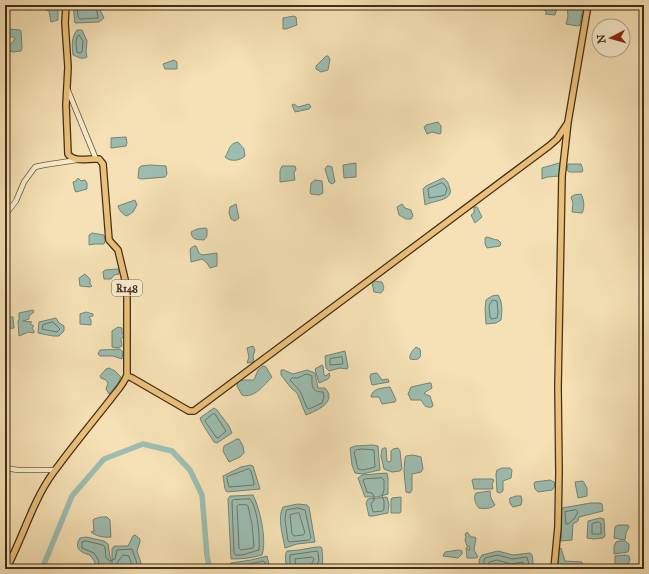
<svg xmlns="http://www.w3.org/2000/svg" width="649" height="574" viewBox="0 0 649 574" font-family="'IM FELL Great Primer',serif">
  <rect width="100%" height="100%" fill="#f5e1b5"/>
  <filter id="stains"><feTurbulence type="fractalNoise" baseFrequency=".005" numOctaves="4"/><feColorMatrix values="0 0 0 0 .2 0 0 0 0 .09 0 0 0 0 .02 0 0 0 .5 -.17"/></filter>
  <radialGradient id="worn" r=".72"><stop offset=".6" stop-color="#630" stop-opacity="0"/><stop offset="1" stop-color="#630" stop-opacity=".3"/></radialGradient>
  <!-- water -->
  <g fill="#9cbdb1" stroke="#788473">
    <path d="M44,5H58V20L51,22L49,11L43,9V8Z"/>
    <path d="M73,5H100V10L104,18L99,22L75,23Z"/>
    <path d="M545,5H557V8L555,15L545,14L547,13L545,11Z"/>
    <path d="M567,5H580L583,6L580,25L578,26L566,24L568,16Z"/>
    <path d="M294,16L296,17L297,25L286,29H283V18Z"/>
    <path d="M9,29L20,30L21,31L22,48L21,51L13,52L8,50V46L13,42L15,38L13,37H5V31Z"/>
    <path d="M77,30H82L87,41L86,52L87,57C82,60 78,57 73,55C72,46 71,38 77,30Z"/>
    <path d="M326,56H328L330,59L328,70L321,72L316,69V66Z"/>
    <path d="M174,60L177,62V69H165L163,64Z"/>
    <path d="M294,104L298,107L309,104L311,107L309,109L295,112L292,105Z"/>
    <path d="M438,122L441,126V133L440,134L432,132L427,134L424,127L426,125Z"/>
    <path d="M126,137L127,143L126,146L111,148V138Z"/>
    <path d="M238,142L244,149L245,156C240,161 230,162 225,157C230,150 228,144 238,142Z"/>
    <path d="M356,163V177L344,178L343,165Z"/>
    <path d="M559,163H561L560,176L547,177L542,179V168Z"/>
    <path d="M568,164H581L583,170L582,172H569L567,170Z"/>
    <path d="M150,165L166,166L167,174L165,177L142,179L138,178L139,168L141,166Z"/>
    <path d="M282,166H295L296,169L294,173L295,180L280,182V171Z"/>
    <path d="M327,166H329L332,167L335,182L332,184L329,182L325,169Z"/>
    <path d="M78,178L81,181L85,180L87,183V189L76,192L75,191L73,182L76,181Z"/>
    <path d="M443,178C447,180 448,182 449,186C456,201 434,200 425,205L423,189L426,186Z"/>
    <path d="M315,180L322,181L323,193L319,195L311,194L310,193L311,183Z"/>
    <path d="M581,194C584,199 585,208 582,213L572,212L573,203L571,197L574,195Z"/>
    <path d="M135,200L137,205L133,212L127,216C123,215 119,210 118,206Z"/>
    <path d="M236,204L239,218L235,221L231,219L229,213L230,207Z"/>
    <path d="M402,204L405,208L411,210L413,216L411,219H406L399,215L397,207Z"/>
    <path d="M474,207H477L482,217L475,223L471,215L474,213Z"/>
    <path d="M206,228L207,229V236L204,240C197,239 192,241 191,232L197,229Z"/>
    <path d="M92,233L104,235L105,241L104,244H95L89,245V235Z"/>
    <path d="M486,237C491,237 493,240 498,240L501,243L500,246L487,248L485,244V239Z"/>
    <path d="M194,246H196L199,253L202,255L217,253V266L210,268L207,263L202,259L191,262L190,249Z"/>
    <path d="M118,269L119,270V274L114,275L111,279H104L103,272L105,270Z"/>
    <path d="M85,274L90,279V284L92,286L90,287L80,286L79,278Z"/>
    <path d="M374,281L382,282C384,287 385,289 381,293L374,292L372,283Z"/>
    <path d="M498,295C503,303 502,311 501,320L496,323L486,324L485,309L486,300L492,296Z"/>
    <path d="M33,310L34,312L29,316V319L23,321L32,322L30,324L34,326L32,328L34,331V333L28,332L24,334L19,336L18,321L19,320V313Z"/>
    <path d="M86,312L93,314V316L89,317L91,320V325L80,324V314Z"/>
    <path d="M5,317H13L14,328L5,329Z"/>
    <path d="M56,318L59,323L64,326V331L59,336H53L38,333L39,322Z"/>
    <path d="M118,327L122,328V332L124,336L121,339L122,346L118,348L112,347V331Z"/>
    <path d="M253,346L255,350L253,356L254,362L247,363L249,357L247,348Z"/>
    <path d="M416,347L420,349C422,358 419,361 410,359C409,354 413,350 416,347Z"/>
    <path d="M120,349L123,352L122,359L113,356H100L98,354L100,350Z"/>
    <path d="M345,351L348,367L347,369L340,368L329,371L326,368L325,356Z"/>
    <path d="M322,365L323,366L324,375L326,376L329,373L330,376L328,379L319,383L315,369Z"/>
    <path d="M263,366L266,367L272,377C264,385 254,399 242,395L237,386L238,380H254L258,370Z"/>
    <path d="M109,368L115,371L121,377L117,385L109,394L106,389L108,383L106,380L101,378L100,376L106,369Z"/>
    <path d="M281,370H284L293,374L307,370L315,373L318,388H325C338,402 316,411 306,415L297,393L291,388L281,375Z"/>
    <path d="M377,373L382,380L388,379L389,382L372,385L370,377L371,374Z"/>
    <path d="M429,383H431L432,388L424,393L425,394L430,396L433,405L432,407C425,408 424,405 421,400H411L408,394L411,387Z"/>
    <path d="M390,387L396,400L395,402L382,404L379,397H371C372,388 383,388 390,387Z"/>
    <path d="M214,408L217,410L229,426L232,433L217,443L214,442C211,437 201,423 200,418Z"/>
    <path d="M237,439H239L243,446L244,453L240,457L229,462L223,451L224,446Z"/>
    <path d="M373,445L378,446L380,470L362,474L355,473L352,465L350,448L355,446Z"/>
    <path d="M384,448H386L387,461L389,462L391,461V451L393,449L398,448L400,451L402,469L400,471L392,472L384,469L381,456L382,449Z"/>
    <path d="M413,455L421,457L423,469L421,472L412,474V490L410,493L406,492L404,471L405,458L406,456Z"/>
    <path d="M250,465L253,466L260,489L227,492L225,489L223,476L241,467Z"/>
    <path d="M502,468H510L512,470L511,478L503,481V491L500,493L497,492L496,474L497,470Z"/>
    <path d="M387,473L388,478V494L377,497H365L358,478L362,475Z"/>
    <path d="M474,479H492L494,480L492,484L493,489H474L472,480Z"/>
    <path d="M550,480L554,482L555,486L552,490L538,492L535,489L534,484L535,482Z"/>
    <path d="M583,481L587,488V496L578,498L575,482Z"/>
    <path d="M490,491L491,498L495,505C491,509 484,509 479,508C475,504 473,497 476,493Z"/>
    <path d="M253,495C260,509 267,540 262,555C252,558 242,559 231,559L228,499L230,496H233Z"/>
    <path d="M516,496H521L522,500L521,505L513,507C510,505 509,501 510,498Z"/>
    <path d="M387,497L389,504L388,513L373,516H369L366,503L368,499Z"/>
    <path d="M401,497V511L400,513H391V499L392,498Z"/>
    <path d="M591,503H600L602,504L603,511L579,517L578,521L573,524L572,540L561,541V513L562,508Z"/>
    <path d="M298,504L307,505L309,507L315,542L297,544L285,548C283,536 277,518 283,507Z"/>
    <path d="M101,517H107L110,520L111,537C105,538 95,536 91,532L94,531L93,521L94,519Z"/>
    <path d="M600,518L604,519L605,536L603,538L594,539L587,538L588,521Z"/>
    <path d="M618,525H628L629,527L626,533L625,540L614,538L615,527Z"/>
    <path d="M467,532L471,537H475L476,538L474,550L478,557L475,558H467L466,548L467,547L469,551L470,547L467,546L465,540L466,537L465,534Z"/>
    <path d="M135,535L140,539V542L137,551L143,569H112V549L114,546H128L133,536Z"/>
    <path d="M86,537L104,541L108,544L111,562L110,569H94L95,562L90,555C82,553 73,549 80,538Z"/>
    <path d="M619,541H625L629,544V549L628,552L614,554V546L616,542Z"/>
    <path d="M316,547H321L322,549L323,567L287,569C286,563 284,555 287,551L299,550Z"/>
    <path d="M561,548L565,561L582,562L584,569H558V549Z"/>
    <path d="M459,550L462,551V554L458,558L443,556L445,552Z"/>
    <path d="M498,551L513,555L530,553L532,555L534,569H480L479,560L482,555Z"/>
    <path d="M625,555L629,556L630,560L626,569H615V556Z"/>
    <path d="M267,556L270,569H230L229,566L231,563L251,560Z"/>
  </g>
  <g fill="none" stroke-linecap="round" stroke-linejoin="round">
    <!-- shore -->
    <g stroke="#707664" stroke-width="1">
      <path d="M77,5L78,17L80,19L98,18L96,5"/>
      <path d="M79,35L83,41L82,52L80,53L77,52L76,42L77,37Z"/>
      <path d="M442,183L444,184L447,189L445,195L441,196L429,198L428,189Z"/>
      <path d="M493,300L497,301L498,312L497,318L491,319L490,317L489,306Z"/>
      <path d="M53,322L60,329L57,332L42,329L43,325Z"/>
      <path d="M342,357L343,364L330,365V359Z"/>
      <path d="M307,374L312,376C312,386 311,392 323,392L324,397L322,403L309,409L307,408L300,391L290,380L292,378H297Z"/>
      <path d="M213,414H215L226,431L218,438L216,437L205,421Z"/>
      <path d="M363,449L374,450L375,467L363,470L358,469L354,452L356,450Z"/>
      <path d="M249,469L251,471L254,483V485L229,487L227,479V477Z"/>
      <path d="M382,478L384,480V490L382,496L384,501V509L383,511L373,512L371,504L374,500V496L372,493L367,492L363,480L365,479Z"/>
      <path d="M250,499C258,508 260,538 259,550L242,555H236L234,553L232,501L233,500Z"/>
      <path d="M247,505L248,506L252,524L254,546L253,548L241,550L239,548L237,506L238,505Z"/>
      <path d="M298,508L305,510L311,538L309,540L289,542L288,541L285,520L286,511L287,510Z"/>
      <path d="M576,510L578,512L574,519L568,524H566L565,512Z"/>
      <path d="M299,513L305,533L303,535L294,536L292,534L290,515Z"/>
      <path d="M599,522L601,524V534H592V524Z"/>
      <path d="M98,569L99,561L94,553L82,548V542L86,541L103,545L105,547L106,558L110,561L115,559L117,550L132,549L139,569"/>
      <path d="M103,569L105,565C118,568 116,562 123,555L129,556L133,569"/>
      <path d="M233,569L235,567L263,561L265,562L266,569"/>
      <path d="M291,569L290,562V555L317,551L318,552L319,561L316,566L315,569"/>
      <path d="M296,569L295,559L312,557L314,559L311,565L310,569"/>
      <path d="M484,569V561L485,558L498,555L512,559L527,557L530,569"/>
      <path d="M489,569V562L497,560L511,564L523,562L525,569"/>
    </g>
    <!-- river -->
    <path stroke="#9cbdb1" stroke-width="5.5" d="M42,569L72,496L104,459L143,444L172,451L190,470L202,495L207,556L210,569"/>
    <defs>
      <g id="minor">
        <path d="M67,88L96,159"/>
        <path d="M5,215L16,201L24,182L35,167L44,165L77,160"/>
        <path d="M5,468L18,470H55"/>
      </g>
      <g id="major">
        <path d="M127,376L132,378L189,411H194L549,146L557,139L567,124"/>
        <path d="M6,569C23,538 32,502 53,473C71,448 91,424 110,400C116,392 124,384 127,375V288L118,250L109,240L103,164L99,159C89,158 74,163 68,154L66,105L68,67L65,23L66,5"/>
        <path d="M554,569L558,527L559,472L558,387L562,176L568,122L588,5"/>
      </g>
    </defs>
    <!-- minor casing -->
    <use href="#minor" stroke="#705b3e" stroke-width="6"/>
    <!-- major casing -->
    <use href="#major" stroke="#432e16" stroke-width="8"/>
    <!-- minor -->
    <use href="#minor" stroke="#f8eccf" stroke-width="4.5"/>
    <!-- major -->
    <use href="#major" stroke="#eac07a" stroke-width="5.5"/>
  </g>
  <g text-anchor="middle" stroke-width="4" stroke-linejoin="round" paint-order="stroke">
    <!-- shield labels -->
    <rect fill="#f8eccf" stroke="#79674e" stroke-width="1" x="112" y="280" width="30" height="16" rx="3"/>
    <g font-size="10" font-weight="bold" fill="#432e16">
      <text x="127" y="292">R148</text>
    </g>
  </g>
  <!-- margin -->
  <rect width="649" height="574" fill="none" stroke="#f5e1b5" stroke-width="20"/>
  <rect x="6" y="6" width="637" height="562" fill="none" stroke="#432e16" stroke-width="2"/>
  <rect x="10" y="10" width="629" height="554" fill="none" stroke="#432e16"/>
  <!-- north arrow -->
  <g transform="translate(611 38) rotate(264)"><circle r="19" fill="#f8eccf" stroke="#b0a085"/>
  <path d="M0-3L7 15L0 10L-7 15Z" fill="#8f2418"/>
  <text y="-6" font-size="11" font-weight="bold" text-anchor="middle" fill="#432e16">N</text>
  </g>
  <rect width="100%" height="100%" filter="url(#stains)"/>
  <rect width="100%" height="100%" fill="url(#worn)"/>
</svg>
